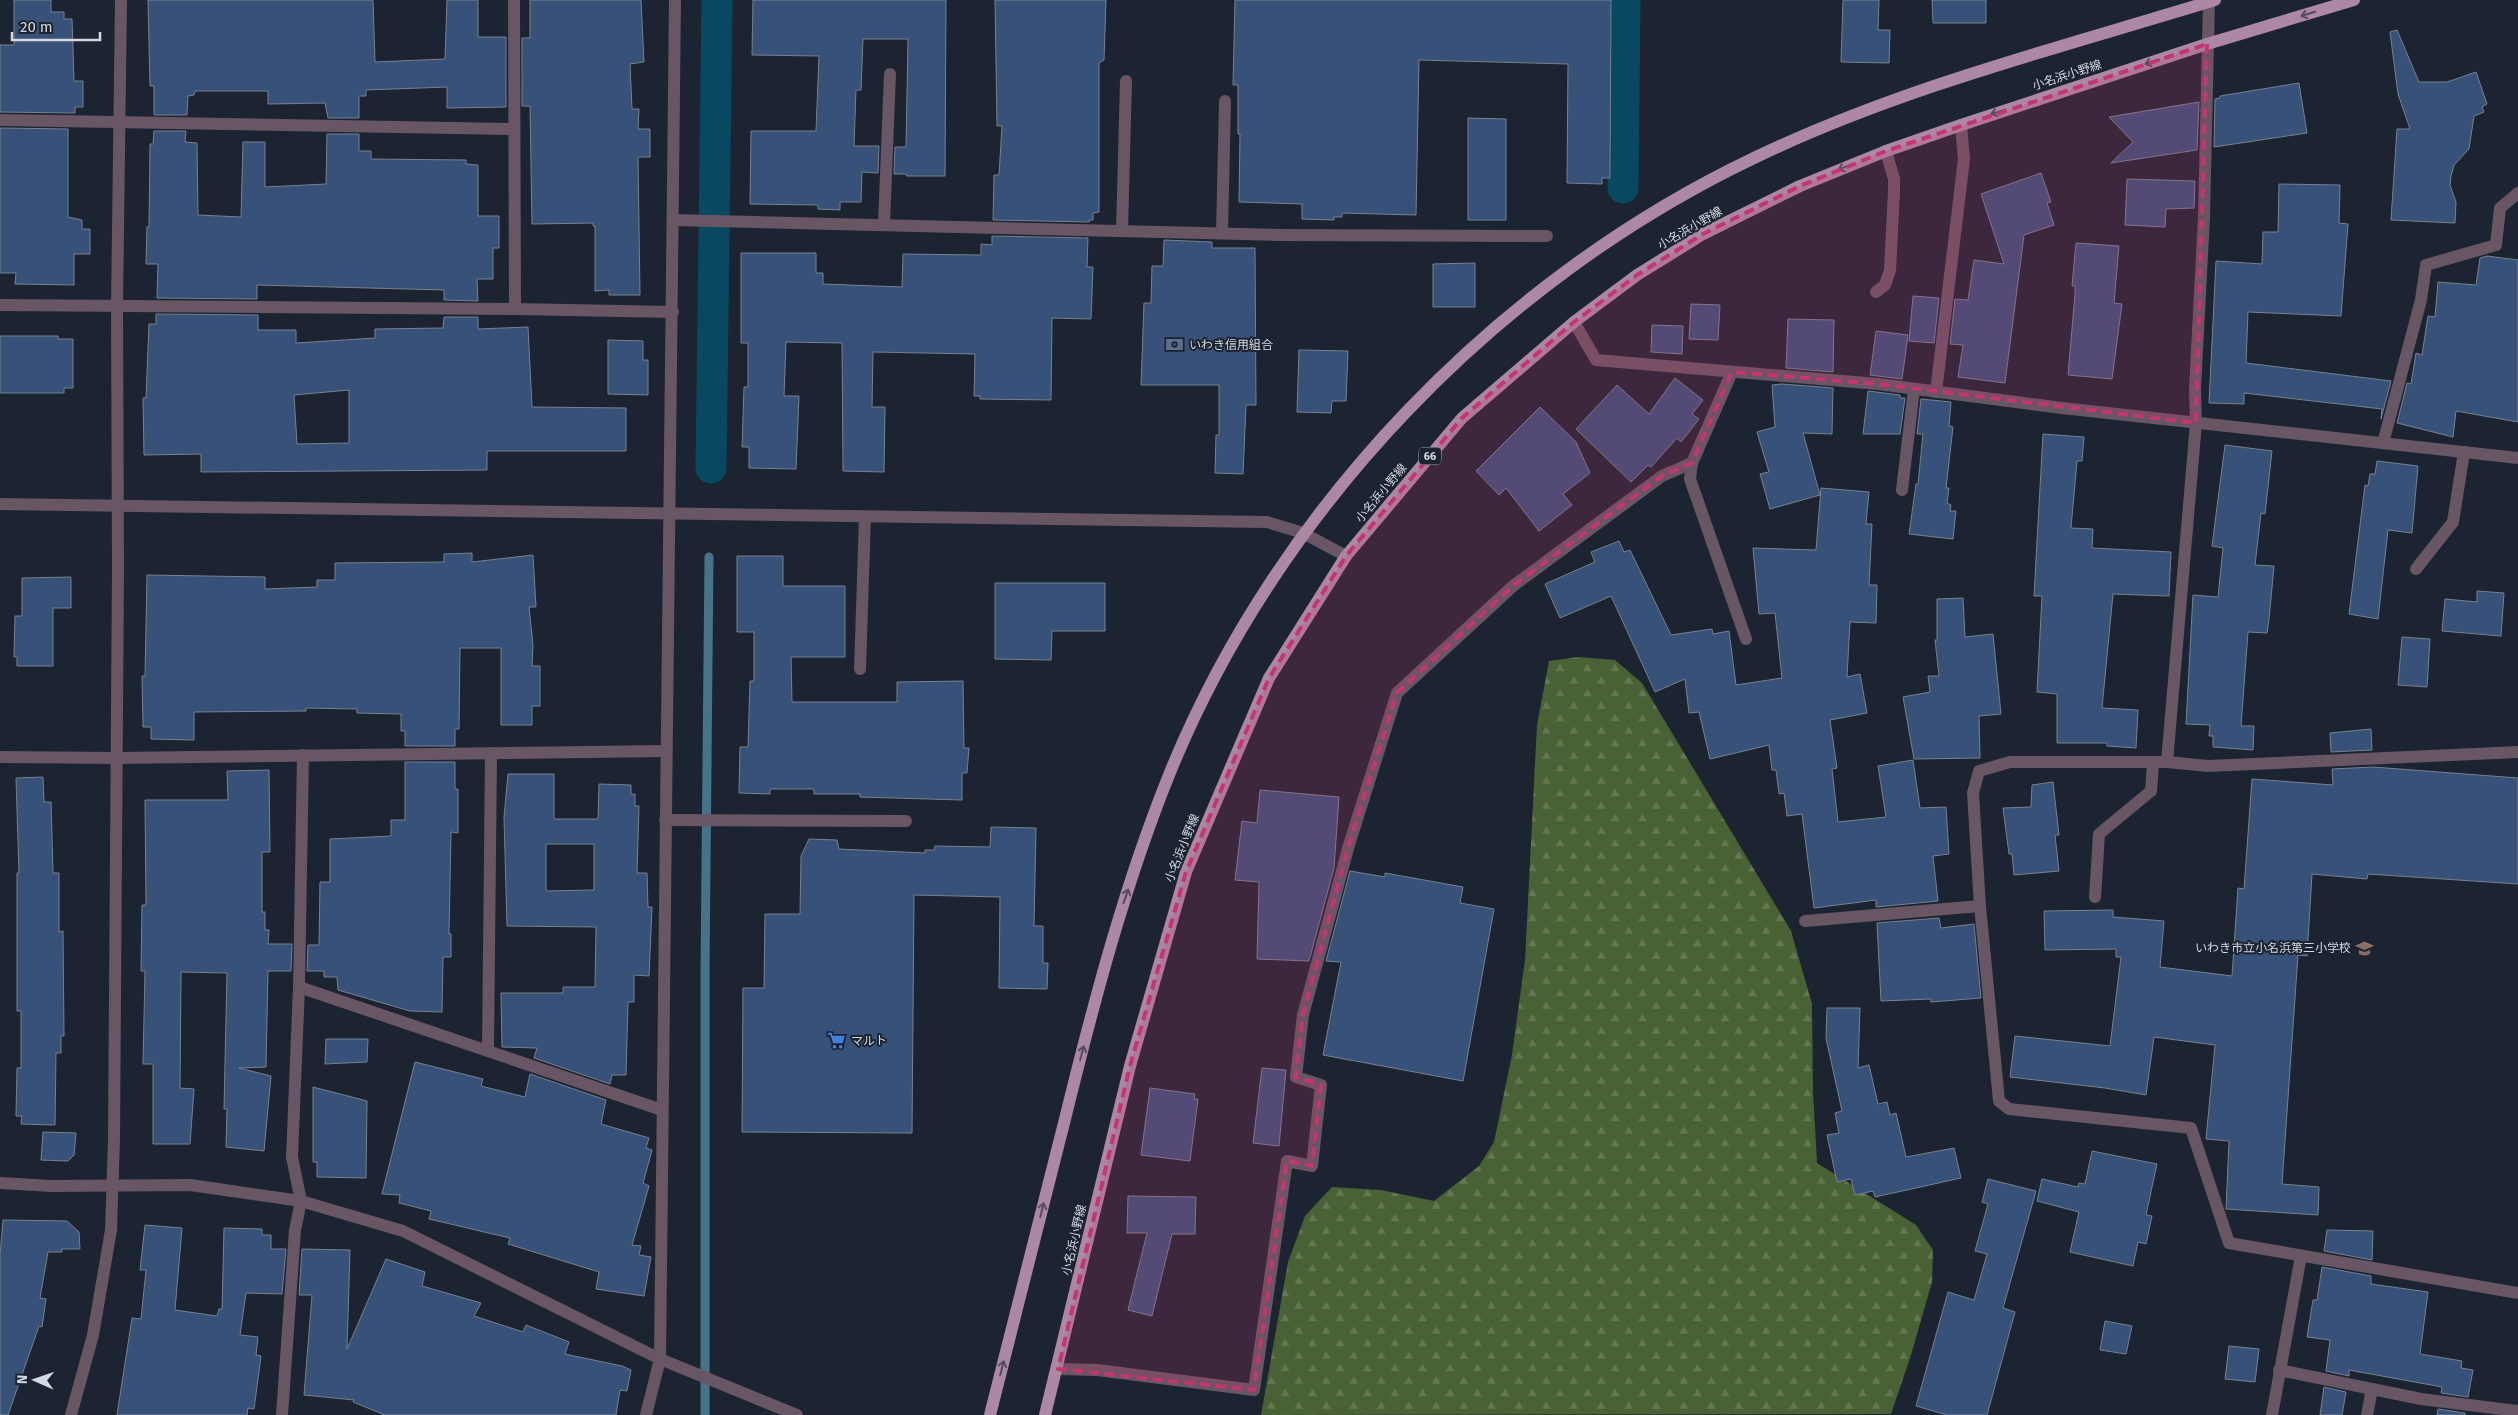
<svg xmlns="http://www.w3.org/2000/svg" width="2518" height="1415" viewBox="0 0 2518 1415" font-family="'Fira Sans','Noto Sans JP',sans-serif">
  <defs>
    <pattern id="forest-firs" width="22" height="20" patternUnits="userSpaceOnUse" patternTransform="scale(1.25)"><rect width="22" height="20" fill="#4a6135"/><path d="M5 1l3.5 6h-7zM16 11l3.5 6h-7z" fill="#637752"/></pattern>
  </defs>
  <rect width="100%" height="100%" fill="#1b2430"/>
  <!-- forest -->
  <path fill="url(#forest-firs)" d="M1578,657L1615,660L1642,683L1791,931L1812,1004L1813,1092L1817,1163L1916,1225L1933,1250L1932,1282L1911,1355L1891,1414L1261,1415L1288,1262L1305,1216L1332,1187L1381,1190L1434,1201L1479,1166L1494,1142L1512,1055L1525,960L1537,725L1549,661Z"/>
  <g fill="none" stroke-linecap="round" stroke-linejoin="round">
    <!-- stream -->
    <path stroke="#457488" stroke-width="9" d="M705,1415V971L709,557"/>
    <!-- canal -->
    <g stroke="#084961" stroke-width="31">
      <path d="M1623,188L1625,0"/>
      <path d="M711,468L717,0"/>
    </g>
  </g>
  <!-- building -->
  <g fill="#385178" stroke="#778191" fill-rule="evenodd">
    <path d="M14,0H51V12H64V19H72L74,81H83V107H75V113L0,112V45H14Z"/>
    <path d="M148,0H373L375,62L445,59L447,0H478V37H506V107L447,108V87L366,90V96H359V118H328L325,103L268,104V91H195L194,95L188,96L187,115H154V86H150Z"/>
    <path d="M530,0H641L644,62L630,64L632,109H639L638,129H650V157H638L640,295H609V290L595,291V226H593V223L532,224L530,106H522V38H530Z"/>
    <path d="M753,0H946L945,176H907L906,174H894L895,147H906L908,39H863L861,90H856L854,146H879L878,173L862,172L861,202H840V210L818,209V205L750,204L751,131H816L819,56L752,55Z"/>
    <path d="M995,0H1106L1104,60L1099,63V212L1093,213V220H1089V222L993,220L994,175H999L1002,126H997Z"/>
    <path d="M1235,0H1611L1610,178H1602V184L1567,183L1568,64L1419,60L1416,215L1342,213V217H1334V220L1302,219V204L1239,202L1240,134H1238V85H1233Z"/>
    <path d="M1843,0H1879L1878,30H1890L1889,63L1841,62Z"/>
    <path d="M1932,0H1986V23H1933Z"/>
    <path d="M2397,30L2419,82H2447L2476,72L2487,104L2482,107L2484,112L2474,116L2469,149L2454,165L2451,176L2450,185L2456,202L2455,223L2391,220L2397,129H2410L2398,94L2390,32Z"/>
    <path d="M2299,83L2307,133L2214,147L2215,99L2220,98V96Z"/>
    <path d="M2199,102L2197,150L2111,163L2133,142L2109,117Z"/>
    <path d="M1468,118L1506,119V220H1468Z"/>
    <path d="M0,128L68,129V217L82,220V229H90V254H74V285L15,284L16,273H0Z"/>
    <path d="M154,131H186L185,142L197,143L198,215L241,217L243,142H265V187L326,184L327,134H359V151H371V159L466,160V164L478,165V216H499V248H493V279H477L478,301L444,300V290L257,285V299L157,298L158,264H146L147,227H149L150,144H153Z"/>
    <path d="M2041,173L2051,202L2047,203L2054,225L2024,235L2005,383L1958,377L1963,345L1950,344L1955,299L1968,300L1974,260L2004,264L1981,194Z"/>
    <path d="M2127,179L2195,181L2194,208L2166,209L2165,227L2125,225Z"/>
    <path d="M2279,184L2340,185L2339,223L2348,224L2341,316L2248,312L2246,363L2391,381L2381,419L2382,409L2244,393V404L2209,403L2216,261L2262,264L2263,232H2278Z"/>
    <path d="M992,236L1088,238L1087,267H1093L1091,319L1052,318L1051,400L980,399V396H974L975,354L873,352L872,407H885L884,472L843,471L842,343L786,342L784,396H799L796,469L749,468V447H742L744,387H748V343H741V253H816V273H823V284L902,287L903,254L981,255V244L992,245Z"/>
    <path d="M1164,240L1212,242V248H1255L1256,405H1246L1243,474L1215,473L1216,435H1219V385H1141L1144,303H1151L1152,266H1163Z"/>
    <path d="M2076,243L2119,246L2114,303L2122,304L2112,379L2068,375L2075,294V286H2072Z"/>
    <path d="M2487,256L2518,260V422L2456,411L2453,437L2397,423L2407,383L2411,384L2416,353L2422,355L2428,316L2435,317L2438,282L2476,285L2480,258Z"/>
    <path d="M1475,263V307H1433V264Z"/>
    <path d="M1913,296L1939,298L1934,343L1909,341Z"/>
    <path d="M1691,304L1720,305L1718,340L1689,339Z"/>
    <path d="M156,314L258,315V330H296V343L375,338V329L443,328L444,317H478V329L528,327L532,407L626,408V451H487V470L201,472V454L144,455L143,398H146L149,324H156ZM349,390V443L297,444L294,395Z"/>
    <path d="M1788,319L1834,320L1833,372L1786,368Z"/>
    <path d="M1652,325L1683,326L1682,354L1651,352Z"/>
    <path d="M1876,331L1908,335L1902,379L1870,375Z"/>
    <path d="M0,336H58V339H73V388H64V393H0Z"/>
    <path d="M608,340L643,341V360H648V395L608,394Z"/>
    <path d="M1299,350L1348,351L1346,401H1332L1331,413L1297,412Z"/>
    <path d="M1675,378L1703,400L1692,414L1699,419L1681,442L1677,438L1651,467L1648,465L1631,482L1576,429L1617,385L1649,414Z"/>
    <path d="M1782,384L1833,388L1832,434L1803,433L1820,495L1770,509L1760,474L1769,472L1757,432L1775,427L1772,385Z"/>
    <path d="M1868,391L1900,395V398H1905L1900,434H1863Z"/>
    <path d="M1921,399L1951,402L1949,426L1953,427L1946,488H1949L1947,503L1951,505L1950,511H1956L1953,539L1909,534L1916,484H1918L1923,434H1917Z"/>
    <path d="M1540,407L1576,442L1590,473L1563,494L1572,505L1539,531L1506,488L1499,495L1476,471Z"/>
    <path d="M2043,434L2084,437L2082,461H2077L2071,528L2093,529L2092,548L2171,552L2169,596L2113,594L2102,708L2138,710L2136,748L2107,746V743H2057V694L2037,692L2042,596H2034Z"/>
    <path d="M2225,445L2272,451L2265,514L2261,513L2255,565L2274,566L2269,619L2267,633L2248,632L2241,726H2254L2253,750L2213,747V736H2209L2210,725L2186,724L2193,595L2218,597L2223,548L2212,546Z"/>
    <path d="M2377,461L2418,466L2412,533L2388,530L2378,619L2349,614L2365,485L2368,486L2370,474H2375Z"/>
    <path d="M1821,488L1869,492L1866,524H1872L1869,585H1877L1876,623L1850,622L1847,677L1860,674L1867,713L1830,720L1837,768L1832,769L1838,822L1886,817L1878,766L1913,760L1920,808L1946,807L1949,854L1933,856L1938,901L1876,907V900L1814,908L1802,814L1787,816L1784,793L1779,794L1776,770H1772L1769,745L1710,759L1699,712L1689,713L1685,679L1655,692L1611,596L1560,618L1545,584L1595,562L1591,552L1619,541L1624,552L1630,550L1671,635L1712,629L1713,634L1729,631L1736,685L1782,678L1775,613L1759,614L1753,548L1816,550Z"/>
    <path d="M472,553V562L533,555L536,607H529L533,645L532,666H540V706H532V725H501V648H460L459,729H455V746H405V731H401V714L357,713V709L306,708V711L194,712V740L151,739V727H143L142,676H145L147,575L265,577V589L317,587V580H335V563L444,562V554Z"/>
    <path d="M737,556H783V586H845V657H791L792,702H897V682L963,681L964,748H969L967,773H962V800L860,797V794H814V789H770V794L739,793L740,747H748L750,681H754V632H737Z"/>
    <path d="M71,577V608H53V666H17V657H14L15,616H22V578Z"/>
    <path d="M995,583H1105V631H1052L1051,660L995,659Z"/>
    <path d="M2477,591L2504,593L2501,636L2442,631L2445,599L2477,602Z"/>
    <path d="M1963,598L1965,637L1993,634L2001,714L1979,716L1980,758L1914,759L1903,697L1930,692L1928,676H1939L1935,640H1937V599Z"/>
    <path d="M2402,637L2430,639L2427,687L2398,685Z"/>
    <path d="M2371,729L2372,750L2331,752L2330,733Z"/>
    <path d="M405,762H455V789H458V833L451,832L449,934H451V957H443L442,1012L410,1011L338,990L337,977H324V971H307L308,945H319L320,882H330V839L391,836V820H405Z"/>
    <path d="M2373,767L2518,778V884L2368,874L2367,879L2312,874L2307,956L2298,955L2282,1184L2319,1187L2318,1215L2226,1209L2229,1141L2206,1139L2215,1045L2154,1037L2146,1095L2105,1088L2010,1077L2015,1036L2110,1046L2121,957H2116V949L2045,950L2044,911L2113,910V917L2164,921L2160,967L2232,976L2238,888L2244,889L2252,779L2333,785L2332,769Z"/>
    <path d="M269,770L270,852H262V912H265V930H269L268,944H292L291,971H268L266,1067L239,1068L271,1076L264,1151L226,1147L227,1109H224L227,973L181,972L180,1088L194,1089L190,1144H153V1064H143L145,971H141L142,905H146L145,800H228L227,771Z"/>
    <path d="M508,774H554V819H598L599,784L631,785V794H635V806H639L637,873H647L648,907H652L649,976L634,975V1002H628L626,1075H612L610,1084L534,1058L537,1048L502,1047L501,993H563V987H595L596,927L507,926L504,817ZM546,844H594V890L546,891Z"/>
    <path d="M43,777L44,802H51L53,873H59V932L63,931L64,1036H61V1053H56L55,1125L21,1124L22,1116H16L17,1068H21V1011H17V873H19L16,778Z"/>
    <path d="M2053,782L2059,835H2055L2059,871L2014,875L2012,854H2009L2003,808L2031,807L2032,785Z"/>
    <path d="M1260,790L1339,797L1334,868L1309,961L1257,959L1259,882L1235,880L1242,821L1257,823Z"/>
    <path d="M991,827L1036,828L1034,926H1043V963H1048L1047,989L999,988L1000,897L914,895L912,1133L742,1132L743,988H764L765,914H800L801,856L809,839L837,840L839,849L925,853V850H934L935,846L990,847Z"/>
    <path d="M1350,871L1385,877V873L1463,887L1460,903L1494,909L1463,1081L1323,1055L1341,962L1326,961Z"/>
    <path d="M1939,918L1941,928L1974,924L1981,998L1931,1002V999L1881,1001L1877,923Z"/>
    <path d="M1827,1008H1860L1858,1068L1869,1065L1878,1104L1887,1102L1890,1115L1896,1113L1906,1157L1954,1148L1961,1178L1875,1197L1873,1191L1855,1195L1851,1179L1837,1182L1827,1135L1839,1133L1835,1113L1842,1111L1826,1038Z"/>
    <path d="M326,1039H368L367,1062L325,1064Z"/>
    <path d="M415,1062L483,1079L481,1086L525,1097L530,1074L606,1100L601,1124L649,1138L646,1148L652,1150L643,1183L649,1186L632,1245L641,1246L639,1255L651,1257L644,1296L596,1289L599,1272L508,1244L510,1238L429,1219L431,1211L399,1203L400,1195L382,1194Z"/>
    <path d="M1262,1068L1286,1070L1279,1146L1253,1143Z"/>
    <path d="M313,1087L367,1101L366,1178L317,1177V1162H313Z"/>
    <path d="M1150,1088L1195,1094L1194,1099H1198L1190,1161L1141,1155Z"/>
    <path d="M43,1132L76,1133L74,1155L68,1161L41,1160Z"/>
    <path d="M2092,1151L2157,1164L2146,1215L2152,1216L2146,1244L2138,1242L2133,1266L2070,1252L2079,1212L2037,1201L2042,1179L2078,1187L2079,1183L2085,1184Z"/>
    <path d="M1988,1179L2036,1191L2003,1308L2015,1312L1987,1415H1947L1916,1406L1948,1292L1974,1300L1987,1254L1975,1251L1988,1204L1982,1202Z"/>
    <path d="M1128,1196L1196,1197L1195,1234H1172L1152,1316L1128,1310L1147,1233H1127Z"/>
    <path d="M3,1220L67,1221L79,1232L80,1249H62V1252H48L40,1298L46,1299L42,1327L39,1326L8,1415H0V1255Z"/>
    <path d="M145,1225L182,1228L175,1310L217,1316L219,1309H222L224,1228L262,1229V1235H271V1249H286L282,1294L246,1293L240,1335L258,1337L256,1355L261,1356L254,1409L248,1408L247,1415H117L132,1318L141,1319L146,1270H140Z"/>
    <path d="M2327,1230L2373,1231L2372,1260L2324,1251Z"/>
    <path d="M302,1249L350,1250L347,1349L386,1259L425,1272L422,1286L481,1303L474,1316L523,1332L526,1325L569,1342L565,1354L622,1366L631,1370L627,1391L620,1390L616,1415H385L353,1402L354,1400L304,1395L312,1295H299Z"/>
    <path d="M2322,1267L2371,1276V1284L2428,1292L2420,1354L2462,1361L2461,1368L2473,1370L2468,1397L2441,1393L2442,1387L2349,1370V1376L2326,1371L2330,1340L2307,1337L2313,1300H2317Z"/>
    <path d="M2105,1321L2132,1326L2126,1354L2100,1350Z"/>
    <path d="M2229,1346L2259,1349L2255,1382L2225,1379Z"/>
    <path d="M2324,1387L2346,1392L2342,1415H2320Z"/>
    <path d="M2438,1409L2465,1413V1415H2437Z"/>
  </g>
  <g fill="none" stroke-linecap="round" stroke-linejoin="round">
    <!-- street -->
    <g stroke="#685664" stroke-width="12">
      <path d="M514,0L515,309"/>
      <path d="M0,120L514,129"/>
      <path d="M673,220L1280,235L1547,236"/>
      <path d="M884,224L890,74"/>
      <path d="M1122,231L1126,81"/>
      <path d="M1222,233L1225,101"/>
      <path d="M1876,292L1885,285L1890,270L1894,191V179L1886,151"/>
      <path d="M0,305L515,309L673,312"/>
      <path d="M1574,322L1596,360L1878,384L2062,408L2518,458"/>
      <path d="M1732,372L1692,463L1690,479L1746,639"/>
      <path d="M1936,392L1964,159L1961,125"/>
      <path d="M2383,443L2421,300L2426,265L2496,245L2500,208L2518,193"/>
      <path d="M1902,490L1914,389"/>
      <path d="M0,504L1267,522L1303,533L1346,556"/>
      <path d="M2416,569L2453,522L2464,452"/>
      <path d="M860,669L865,517"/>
      <path d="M2518,752L2208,766L2167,762H2010L1979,771L1973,793L1980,906L1999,1101L2009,1109L2191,1128L2229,1243L2518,1293"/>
      <path d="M0,757L116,758L666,751"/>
      <path d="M2167,762L2196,423L2195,389L2204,217L2209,0"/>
      <path d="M665,820L906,821"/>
      <path d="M2095,897L2099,834L2151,791L2153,763"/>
      <path d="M1805,921L1980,906"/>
      <path d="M299,987L662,1110"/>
      <path d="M488,1051L491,753"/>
      <path d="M0,1183L52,1186L190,1185L301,1201L403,1231L660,1359L797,1415"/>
      <path d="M1058,1369L1097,1370L1254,1390L1287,1161L1312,1166L1321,1085L1296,1077L1303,1015L1349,845L1397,693L1513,586L1662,476L1692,463"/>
      <path d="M2279,1370L2421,1399L2518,1411"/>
      <path d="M71,1415L93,1335L111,1230L114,1138L118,568L117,306L121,0"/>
      <path d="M282,1415L295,1230L301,1201L292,1157L299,987L303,755"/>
      <path d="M646,1415L660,1359L675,0"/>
      <path d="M2272,1415L2301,1256"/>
      <path d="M2367,1415L2372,1389"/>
    </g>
    <!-- primary -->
    <g stroke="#ad88a4" stroke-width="12">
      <path d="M990,1415C1015,1316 1040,1218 1065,1119C1094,1001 1125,883 1171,770C1279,507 1498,280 1754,158C1902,87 2059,48 2215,0"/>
      <path d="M1045,1415L1130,1066L1186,872L1269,678L1346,556L1462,418L1574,322L1637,275L1703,234L1800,186L1886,151L1961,125L2207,44L2354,0"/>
    </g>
  </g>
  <!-- one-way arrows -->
  <defs><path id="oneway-shaft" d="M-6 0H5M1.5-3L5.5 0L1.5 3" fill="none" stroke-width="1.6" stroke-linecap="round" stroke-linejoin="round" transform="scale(1.25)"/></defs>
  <g stroke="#554c5e">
    <use href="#oneway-shaft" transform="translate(2308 14) rotate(163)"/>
    <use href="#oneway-shaft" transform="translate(2152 62) rotate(162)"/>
    <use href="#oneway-shaft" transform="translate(1998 112) rotate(162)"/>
    <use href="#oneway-shaft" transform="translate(1845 167) rotate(158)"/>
    <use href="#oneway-shaft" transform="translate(1126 896) rotate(-70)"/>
    <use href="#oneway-shaft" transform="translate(1082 1053) rotate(-75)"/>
    <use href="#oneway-shaft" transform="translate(1042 1210) rotate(-76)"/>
    <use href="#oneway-shaft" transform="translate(1002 1368) rotate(-76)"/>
  </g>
  <!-- marked area -->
  <path fill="#c5356f" fill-opacity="0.2" stroke="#c5356f" stroke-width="4" stroke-dasharray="10 6" stroke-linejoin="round" d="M2207,44L2196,423L1878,384L1732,372L1692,463L1662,476L1513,586L1397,693L1349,845L1303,1015L1296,1077L1321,1085L1312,1166L1287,1161L1254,1390L1058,1369L1130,1066L1186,872L1269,678L1346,556L1462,418L1574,322L1637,275L1703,234L1800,186L1886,151Z"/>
  <!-- icons -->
  <defs>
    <symbol id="bank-bare" viewBox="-9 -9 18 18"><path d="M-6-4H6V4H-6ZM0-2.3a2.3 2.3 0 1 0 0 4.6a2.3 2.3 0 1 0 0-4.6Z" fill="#5c6f8a" stroke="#1b2430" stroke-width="2.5" paint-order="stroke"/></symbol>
    <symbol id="school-bare" viewBox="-9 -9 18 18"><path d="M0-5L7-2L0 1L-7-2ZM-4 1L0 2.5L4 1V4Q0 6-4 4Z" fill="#8d6e63" stroke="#1b2430" stroke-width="2.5" paint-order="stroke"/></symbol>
    <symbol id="supermarket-bare" viewBox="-9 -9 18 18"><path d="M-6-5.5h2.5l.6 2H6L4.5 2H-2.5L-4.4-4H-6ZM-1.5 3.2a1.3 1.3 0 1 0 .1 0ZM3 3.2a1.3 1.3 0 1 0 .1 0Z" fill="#3f7fe0" stroke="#1b2430" stroke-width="2.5" paint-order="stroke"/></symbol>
  </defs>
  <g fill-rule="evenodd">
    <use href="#bank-bare" x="1162" y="332" width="25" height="25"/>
    <use href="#school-bare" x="2352" y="936" width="25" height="25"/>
    <use href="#supermarket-bare" x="824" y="1028" width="25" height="25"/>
  </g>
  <g text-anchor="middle" stroke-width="4" stroke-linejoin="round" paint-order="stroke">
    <!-- shield labels -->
    <rect fill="#1b2430" stroke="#9ca3ad" stroke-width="1" x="1419" y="447.5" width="22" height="17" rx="4"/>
    <g font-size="11" font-weight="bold" fill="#d3d9e2">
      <text x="1430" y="460">66</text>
    </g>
    <!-- street labels -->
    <g font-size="12" fill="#d3d9e2" stroke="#1b2430">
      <text transform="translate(2067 75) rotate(-18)" y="4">小名浜小野線</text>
      <text transform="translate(1690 228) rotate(-30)" y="4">小名浜小野線</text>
      <text transform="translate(1381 493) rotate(-50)" y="4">小名浜小野線</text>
      <text transform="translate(1182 848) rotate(-68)" y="4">小名浜小野線</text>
      <text transform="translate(1074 1240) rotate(-77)" y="4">小名浜小野線</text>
    </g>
    <!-- poi labels -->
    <g font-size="12" fill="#d3d9e2" stroke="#1b2430" text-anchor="start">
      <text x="1189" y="349">いわき信用組合</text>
      <text x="2351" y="952" text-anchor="end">いわき市立小名浜第三小学校</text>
      <text x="851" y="1045">マルト</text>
    </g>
  </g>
  <!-- north arrow -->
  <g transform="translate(35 1380) rotate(272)" stroke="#1b2430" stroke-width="4" paint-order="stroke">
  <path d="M0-4L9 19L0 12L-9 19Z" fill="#d3d9e2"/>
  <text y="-8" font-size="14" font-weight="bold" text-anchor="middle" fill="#d3d9e2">N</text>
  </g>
  <!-- scale -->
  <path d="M12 32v8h88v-8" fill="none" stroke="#d3d9e2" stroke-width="2.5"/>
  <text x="20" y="32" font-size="15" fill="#d3d9e2" stroke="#1b2430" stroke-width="4" paint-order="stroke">20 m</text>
</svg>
